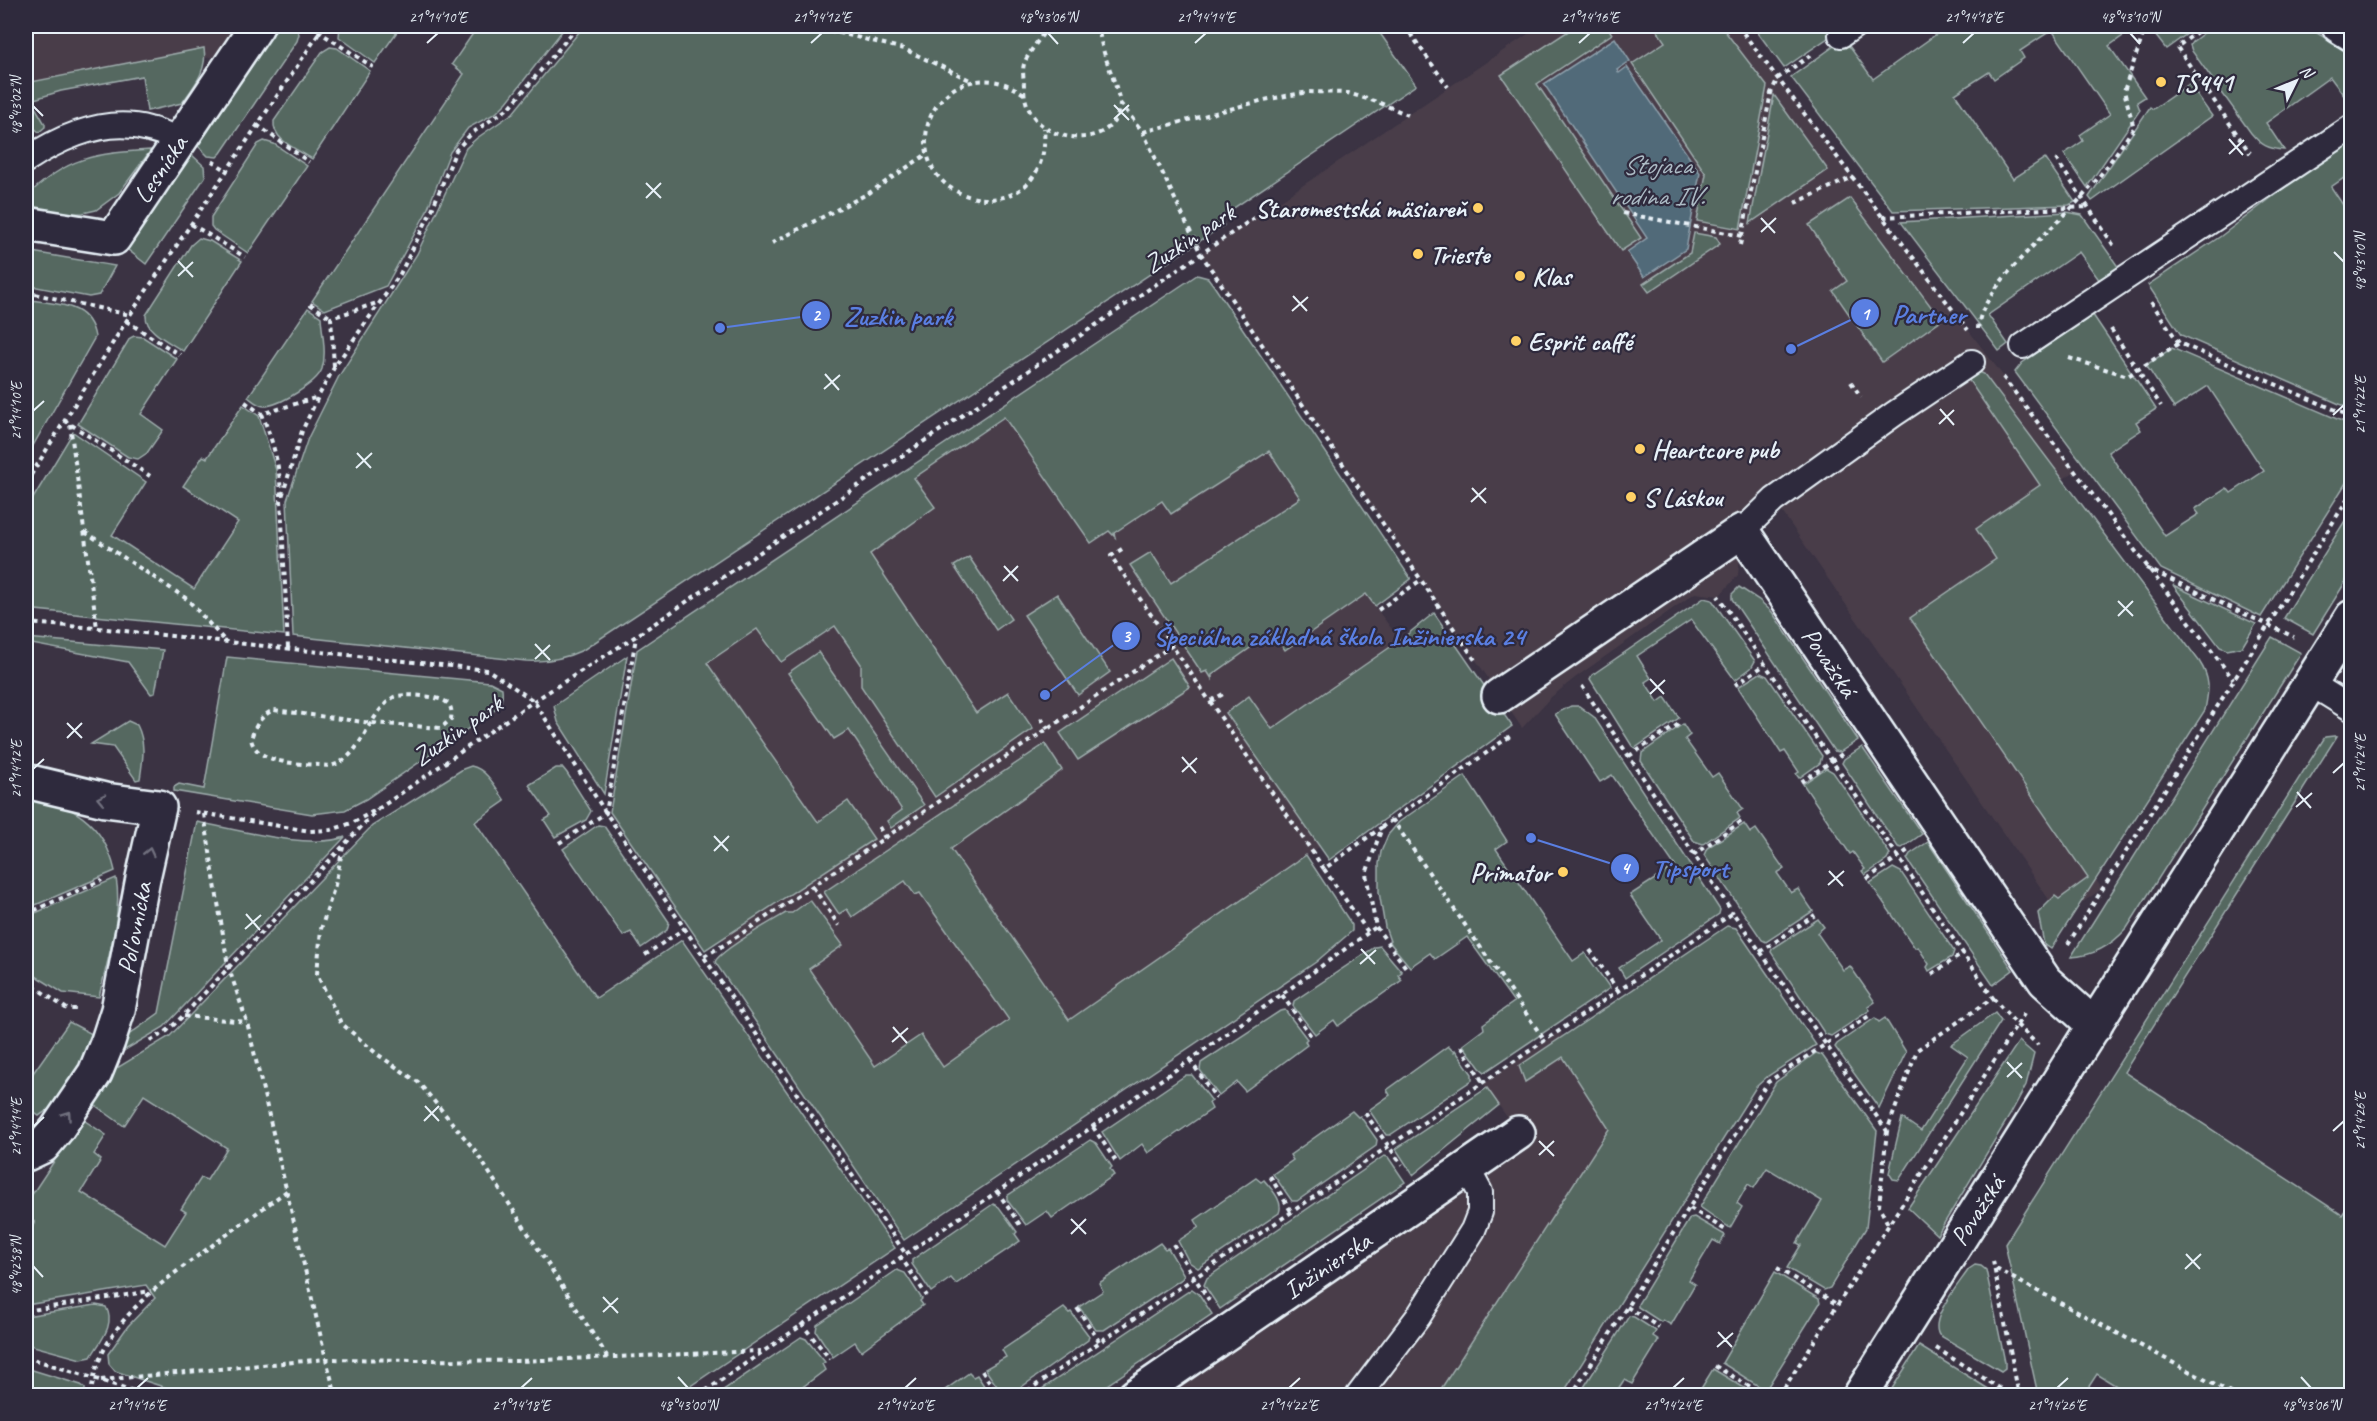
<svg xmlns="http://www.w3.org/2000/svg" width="2377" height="1421" viewBox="0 0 2377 1421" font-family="Caveat,sans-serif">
  <rect width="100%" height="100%" fill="#3b3343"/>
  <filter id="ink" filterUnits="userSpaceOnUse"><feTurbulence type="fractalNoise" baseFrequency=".0167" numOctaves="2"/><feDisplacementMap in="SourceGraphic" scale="12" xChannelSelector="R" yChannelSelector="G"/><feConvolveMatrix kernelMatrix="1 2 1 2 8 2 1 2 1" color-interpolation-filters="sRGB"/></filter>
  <g filter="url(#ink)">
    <!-- built -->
    <g fill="#4a3e4a">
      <path d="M26,26H257L240,51L26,95Z"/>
      <path d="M1540,26H1738L2075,471L1990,530L2010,560L1924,621L2102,889L2061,917L1774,500L1742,531L1738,575L1719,596L1695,593L1576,677L1550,698L1522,728L1201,254Z"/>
      <path d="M1181,298L1366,595L1400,640L1319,847L873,1156L633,810L660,650Z"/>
      <path d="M1560,1031L1624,1131L1452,1395L1135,1396L1518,1133L1484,1084Z"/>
    </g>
    <!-- green -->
    <g fill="#546861" stroke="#9eacac" stroke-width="1.5">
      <path d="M278,26H296L299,34L297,41L221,153L217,157L208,156L198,146Z"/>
      <path d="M340,26H394L399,29L375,63L339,37Z"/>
      <path d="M478,26H566L507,102L496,113L468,128L450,152L426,213L386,286L325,310L312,301L464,74L452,64Z"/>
      <path d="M584,26H1375L1416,85L1219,218L1224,225L583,650C564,659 547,662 526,661L293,636L287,500L308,438L339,376L417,254L466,148L477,138L513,113Z"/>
      <path d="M1576,26H1607L1612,34L1537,84L1641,238L1621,251L1501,75Z"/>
      <path d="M1654,26H1721L1767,86L1740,229L1697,221L1706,174L1632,64L1665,42Z"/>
      <path d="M1753,26H1834L1838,31L1784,68Z"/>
      <path d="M1948,26H2137L2109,46L2145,97L2137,102L2140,110L2087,187L2064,154L2083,141L2080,135L2110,114L2052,30L2020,51L2024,58L1994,79L1989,72L1955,94L2013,179L2045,158L2075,202L2069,205L1893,211L1791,77L1844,39L1873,79Z"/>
      <path d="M2148,26H2198L2166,49Z"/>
      <path d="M2213,26H2306L2351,54V105L2330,77L2266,123L2284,150C2268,149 2261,145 2251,133L2192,51L2190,45L2192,42Z"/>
      <path d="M330,47L337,48L370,71L312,159C297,149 272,140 274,121L322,52Z"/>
      <path d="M204,48C208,70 194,86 182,103L147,111L142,76L61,91L31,100L45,124V127L39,132C22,120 25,101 26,83Z"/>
      <path d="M2189,84L2212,116L2092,201L2089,197L2150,107L2153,109Z"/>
      <path d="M1774,95L1828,170L1750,223Z"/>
      <path d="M2351,137V173L2331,187L2351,217V409L2181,335L2148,285L2221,236Z"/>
      <path d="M264,141L274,144L307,166L248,253L214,230L211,226V217L258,144Z"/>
      <path d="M151,150L119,193L96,210L83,213L26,214V197C66,157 96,153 151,150Z"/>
      <path d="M192,155L204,166L205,177L146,264L127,249Z"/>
      <path d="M1850,198L1941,320L1882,362L1833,291L1847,281L1809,225Z"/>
      <path d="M2067,212L2082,215L2119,268L2100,281L2079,252L1988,315L2008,344L1999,351L1901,222Z"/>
      <path d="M1694,233L1716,237L1720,244L1649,292L1643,284L1690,253Z"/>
      <path d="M199,238L210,241L242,261L183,351C170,342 145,332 146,315L191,245Z"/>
      <path d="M26,251L115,266L99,295L89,297L26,285Z"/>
      <path d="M1197,275L1208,278L1214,286L1411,579L1375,606L1366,594L1285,650L1273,632L1212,675V679L1207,671L1202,673L1130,565L1151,552L1171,583L1300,498L1269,451L1171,514L1162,501L1114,533L1115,537L1109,531L1091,543L1004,417L914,478L935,507L870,554L976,713L1008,692L1033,729L935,797L861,686V664L835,626L781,662L757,629L707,663L818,822L848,801L874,839L705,950L610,812L637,650Z"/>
      <path d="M26,299C55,305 89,301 95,337L26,458Z"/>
      <path d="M308,308L321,317C322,334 327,353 322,369C317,383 279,406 264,406C258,406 252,400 248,397Z"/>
      <path d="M2093,315L2156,409L2136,422L2141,430L2108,452L2165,536L2199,514L2195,509L2227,488L2231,493L2264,471L2208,386L2174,408L2146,365L2172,348L2351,425V475L2261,617L2161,569L2015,372L2022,363Z"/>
      <path d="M134,336L143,337L177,359L141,414L163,430L147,453L138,459L128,457L78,424L130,338Z"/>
      <path d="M1979,372L1984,374L2199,661C2211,679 2209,689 2205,710L2051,949L2044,944L2038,913L2055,896L2059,899L2088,878L1910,618L1996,559L1976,529L2040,485L1968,379Z"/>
      <path d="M243,405L259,416L276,470L284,635L26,609V510L73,432L146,482L112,535L194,589L238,522L183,486L203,456L207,458Z"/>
      <path d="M2351,511V573L2313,634L2284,618Z"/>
      <path d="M969,557L1011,619L996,630L954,566Z"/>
      <path d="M2173,585L2256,624L2242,647L2227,650L2220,647Z"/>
      <path d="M1739,587L1759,600L1772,612L1858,740L1840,752L1834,751L1732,599V594Z"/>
      <path d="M1057,594L1110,672L1078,695L1024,615Z"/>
      <path d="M1704,598L1712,600L1755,661L1751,668L1735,680L1691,620L1637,656L1651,678L1645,682L1658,702L1665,697L1679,718L1635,748L1632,746L1590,679L1592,675Z"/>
      <path d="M1434,613L1512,726L1329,860L1226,713L1249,696L1272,729L1399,641Z"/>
      <path d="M2272,637L2301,653L2127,928C2112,945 2095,956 2071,957Z"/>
      <path d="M26,638L163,650L155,693L151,694L128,662L26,643Z"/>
      <path d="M818,652L924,805L891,828L887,821L902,810L849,730L834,739L788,673Z"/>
      <path d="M627,656L604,794L558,722L554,706Z"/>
      <path d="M227,657L490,682L502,688C503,698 502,702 495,710L366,799L345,810L312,814L174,791V787L179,784L204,789Z"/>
      <path d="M1171,658L1190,687L1078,760L1060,733Z"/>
      <path d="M1760,673L1767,676L1822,756L1820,763L1799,778L1796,774L1799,772L1785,751L1781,753L1738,687Z"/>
      <path d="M1571,706H1579L1594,717L1720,910L1719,914L1625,978L1619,968L1661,940L1630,895L1675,866L1612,775L1600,782L1555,714Z"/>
      <path d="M128,721L137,725C146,743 143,759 140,779L136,780L113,747L91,744Z"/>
      <path d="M1683,724L1690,735L1685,739L1712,777L1718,773L1743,809L1737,813L1740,818L1703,844L1694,841L1641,761L1642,753Z"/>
      <path d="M2334,736H2337L2124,1072L2342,1215L2351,1201V1395H2131L2097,1374L2084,1394L2078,1391L2075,1395H2038L2005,1244L2325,737Z"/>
      <path d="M1045,744L1062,770L951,849L1069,1020L1306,855L1352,925V931L1316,962L904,1240L715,962C719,951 774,920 786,913H792L810,900L843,945L809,969L875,1066L921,1035L943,1067L1009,1020L920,893L915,895L905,881L852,917L847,909L839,914L824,892Z"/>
      <path d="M1862,747L1922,834L1902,848L1898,847L1842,763L1844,759Z"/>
      <path d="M471,766C487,769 496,788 505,801L475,822L596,998L682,940L895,1248L677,1395L191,1396L115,1371L109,1364L108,1354L128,1326L155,1298L146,1285L26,1305V1277L32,1268L26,1264V1239L35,1222L26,1216V1201L27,1202L82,1119L106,1135L94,1154L101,1160L81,1192L165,1245L186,1212L181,1209L201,1178L207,1180L227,1148L144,1095L124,1126L92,1103L112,1071L170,1036L372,826L463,769Z"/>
      <path d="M556,768H563L567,773L591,811L586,820L555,837L544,820L551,816L529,785Z"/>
      <path d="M1826,768L1833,772L1890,854L1887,860L1865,875L1862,871L1865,869L1853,852L1850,854L1803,784Z"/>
      <path d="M1465,776L1507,841L1496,849L1573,961L1585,953L1610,988L1485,1072L1480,1068L1463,1045L1484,1029L1483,1024L1514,1002L1467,937L1435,959L1430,953L1410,967L1391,944L1385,927L1379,892V864L1381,852L1388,835L1399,822Z"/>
      <path d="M26,794C71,804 104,822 115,871L26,909Z"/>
      <path d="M197,822C236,829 309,850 345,837L164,1027L118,1054L123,1039L159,1013Z"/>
      <path d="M1744,824L1750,833L1756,829L1784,869L1777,873L1791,893L1798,889L1813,911L1766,942L1762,940L1704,855L1707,848Z"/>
      <path d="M598,825L604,826L669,922L667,930L641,948L631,932L623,936L563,849Z"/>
      <path d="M1928,842L2013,970L1993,985L1907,859L1910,854Z"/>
      <path d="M1893,868L1901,872L1954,951L1952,957L1929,971L1927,967L1929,964L1918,947L1915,948L1870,883Z"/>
      <path d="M116,878C123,916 107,960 99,997L63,993L26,970V917Z"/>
      <path d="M1818,919L1824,927L1817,933L1843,970L1850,966L1875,1002L1868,1007L1870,1010L1831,1036L1825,1034L1771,952L1772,949Z"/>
      <path d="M1727,926L1736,928L1816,1045L1768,1076L1756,1087L1562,1395H1437L1609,1129L1563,1057L1525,1082L1519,1066Z"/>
      <path d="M1380,946L1402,972L1398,975L1402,980L1338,1026L1334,1020L1315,1034L1293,1006L1294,1001L1375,947Z"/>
      <path d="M1285,1010L1307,1039L1305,1041L1307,1045L1245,1091L1237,1082L1219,1096L1200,1070L1201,1063L1280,1011Z"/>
      <path d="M1995,1013L2001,1021L1899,1180L1893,1179L1889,1173L1902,1118L1921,1131L1968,1057L1951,1045Z"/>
      <path d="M1875,1018L1879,1022L1885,1018L1906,1052L1879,1108L1835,1047L1837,1044Z"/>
      <path d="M69,1022L92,1034C80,1065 68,1098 39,1116L26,1107V1083Z"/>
      <path d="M2019,1041L2034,1054L2026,1085L2010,1115L1937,1235L1908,1208Z"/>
      <path d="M1448,1046L1454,1052L1455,1050L1472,1074V1080L1390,1135H1386L1369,1110L1390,1095L1387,1090Z"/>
      <path d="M1816,1053L1822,1055L1877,1131L1866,1228L1830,1288L1824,1290L1787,1268L1801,1245L1797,1243L1822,1201L1767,1168L1754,1188L1748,1184L1737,1203L1742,1207L1730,1228L1700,1207L1776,1082Z"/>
      <path d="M1186,1075H1192L1212,1101L1209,1103L1212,1109L1148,1153L1142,1144L1120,1161L1102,1132Z"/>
      <path d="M1487,1088L1499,1105L1413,1175L1396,1149Z"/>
      <path d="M1352,1111L1358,1117L1360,1116L1377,1140L1376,1146L1297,1201H1292L1273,1174L1293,1160L1290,1155Z"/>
      <path d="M1090,1140L1096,1143L1112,1167L1110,1169L1114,1175L1052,1218L1047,1211L1026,1225L1007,1200V1196Z"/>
      <path d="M1384,1156L1388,1157L1405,1182L1220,1309L1204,1285L1207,1278Z"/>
      <path d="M1256,1178L1261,1182L1264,1180C1271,1189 1284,1201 1279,1213L1198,1268L1189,1262L1178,1241L1199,1227L1195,1220Z"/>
      <path d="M993,1204L999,1207L1017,1232L1015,1234L1020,1241L956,1284L951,1278L931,1292L912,1264V1260Z"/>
      <path d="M1694,1217L1725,1235L1720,1244L1713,1240L1689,1280L1695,1284L1671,1325L1663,1320L1661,1322L1638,1307V1304L1690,1218Z"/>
      <path d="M1160,1243L1165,1249L1168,1248L1184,1275L1182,1279L1104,1330H1096L1079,1307L1103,1291L1099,1283Z"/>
      <path d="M1975,1265L1981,1266L1986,1270L2005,1362V1368L2001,1371L1939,1335C1929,1318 1959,1284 1969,1269Z"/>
      <path d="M897,1270L905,1273L922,1299L920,1301L923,1305L861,1351L855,1342L833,1357L816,1331L817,1325Z"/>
      <path d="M1775,1272L1819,1299L1820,1303L1767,1388L1760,1387L1722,1363Z"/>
      <path d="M1192,1289L1199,1294L1212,1314L1092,1395H1033Z"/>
      <path d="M96,1305L106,1307C116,1325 100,1341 91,1357L81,1359L26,1344V1316Z"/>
      <path d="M1064,1308L1069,1313L1071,1312L1089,1336L1088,1340L1010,1395H1003L985,1369L1006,1357L1002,1350Z"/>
      <path d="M1629,1316L1634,1317L1656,1331L1653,1336L1659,1340L1632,1384L1624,1380L1614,1395H1579Z"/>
      <path d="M801,1337L806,1339L825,1362L822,1364L825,1370L792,1395H718L719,1393Z"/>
      <path d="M1919,1346L1995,1393L1998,1395H1911L1903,1390L1899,1395H1888Z"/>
      <path d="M26,1368L81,1385L85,1388V1395H26Z"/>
      <path d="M1713,1369L1756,1395H1697Z"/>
      <path d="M969,1373L973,1377L977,1375L990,1395H938Z"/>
    </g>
    <!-- water -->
    <path fill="#516a79" stroke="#8da0ac" stroke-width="1.5" d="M1615,38L1630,61L1617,70L1619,73L1627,67L1700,173L1686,249L1644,277L1627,252L1647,238L1544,84Z"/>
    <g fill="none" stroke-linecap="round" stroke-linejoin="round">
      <defs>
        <g id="service">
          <path d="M1841,35L1854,26"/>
          <path d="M26,160C61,137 106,117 149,129C160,131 170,136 180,140"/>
          <path d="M2023,346L2352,127"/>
          <path d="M1742,531L1774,500L1894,414L1972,362"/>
          <path d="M2310,683L2352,709"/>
          <path d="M1358,1396L1418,1317L1473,1230L1480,1212V1192L1467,1168"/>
        </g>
        <g id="minor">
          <path d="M2339,26L2352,34"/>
          <path d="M26,224L114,238L257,26"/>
          <path d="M1499,696L1742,531L2045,981L2095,1026"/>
          <path d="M26,781L105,800L159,807L143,878L118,1010L108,1041L95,1073L57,1129L43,1146L26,1154"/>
          <path d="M1135,1396L1518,1133"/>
          <path d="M1860,1396L2352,617"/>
        </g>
      </defs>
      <!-- service casing -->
      <use href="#service" stroke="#e8f1f8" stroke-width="28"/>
      <!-- minor casing -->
      <use href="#minor" stroke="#e8f1f8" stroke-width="38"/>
      <!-- path -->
      <g stroke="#e8f1f8" stroke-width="4" stroke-dasharray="4.5 4.5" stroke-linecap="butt">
        <path d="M310,26L373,67"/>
        <path d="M812,26L904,49L972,81"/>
        <path d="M1048,26C1041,38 1029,51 1024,64C1022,71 1024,80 1024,87C1024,147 1115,154 1120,105C1120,99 1117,92 1116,87C1110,68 1099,45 1099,26"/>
        <path d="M1405,26L1448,87"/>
        <path d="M1738,26L1968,330"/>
        <path d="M2205,26L2177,47L2250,153"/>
        <path d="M1024,94C1003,80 983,76 959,86C944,93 932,109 928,124C907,213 1053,233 1044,128"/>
        <path d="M1120,103L1143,132L1201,254L1477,663"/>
        <path d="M257,125L309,162"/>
        <path d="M1143,132L1264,100L1308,92L1348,93L1380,103L1408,115"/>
        <path d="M2056,159L2114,246"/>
        <path d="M212,161L226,170"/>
        <path d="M1795,203L1853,177"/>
        <path d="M1623,213L1742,236"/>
        <path d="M1883,217L2088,207"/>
        <path d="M191,224L245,257"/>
        <path d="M772,243L869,193L927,154"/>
        <path d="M1740,245L1771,93L1778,78L1814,53"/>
        <path d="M26,292L130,315"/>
        <path d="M2151,302L2179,343L2352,417"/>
        <path d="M310,304L331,318"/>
        <path d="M126,321L180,355"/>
        <path d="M1978,329C1979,289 2055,227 2081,198C2101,177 2117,151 2134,128L2124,91L2146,26"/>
        <path d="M2111,329L2161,406"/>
        <path d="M2069,358L2128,376L2179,343"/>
        <path d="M334,366L331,318L380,302"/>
        <path d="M2003,377L2233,679"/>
        <path d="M1851,382L1861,397"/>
        <path d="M245,402L262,414"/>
        <path d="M64,420L150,476"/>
        <path d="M70,424L97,628"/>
        <path d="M26,483L130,315L324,26"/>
        <path d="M281,496C280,466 273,442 262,414L318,397"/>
        <path d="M85,532L187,599L225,641"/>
        <path d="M1122,549L1111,556L1324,869L1382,827"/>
        <path d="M2146,568L2294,637"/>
        <path d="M1378,610L1421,580"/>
        <path d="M26,623L97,628L488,670L534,701L606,813L905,1253"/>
        <path d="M288,648L281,500L302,431L318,397L335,366L400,274L431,212L456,150L472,133L510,107L578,26"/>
        <path d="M1735,685L1766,664"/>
        <path d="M1582,686L1733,913"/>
        <path d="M1211,701L1223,694"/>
        <path d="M1041,718L1048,729"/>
        <path d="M371,723C360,741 352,761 330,766C307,763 257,767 251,739C255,726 261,715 274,710L371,723L441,728L451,719C452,712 452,706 446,702C439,696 402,693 394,697C384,703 377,714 371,723"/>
        <path d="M1629,756L1682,722"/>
        <path d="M1801,782L1845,752"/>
        <path d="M195,812L310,831L331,830L352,823L381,807L534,701L636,636L1254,218"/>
        <path d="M204,814L228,966L247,1022L326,1359L336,1396"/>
        <path d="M1392,819L1545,1041"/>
        <path d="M879,827L885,838"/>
        <path d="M559,843L606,813L636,637"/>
        <path d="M343,847L335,885L321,929L317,974L341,1023L377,1054L418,1082L474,1149L607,1356"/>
        <path d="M1693,855L1742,821"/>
        <path d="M1324,869L1368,932"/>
        <path d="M1867,879L1911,848"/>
        <path d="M813,887L839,926"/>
        <path d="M26,914L102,880"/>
        <path d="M1376,927L1407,969"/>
        <path d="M2068,944L2352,492"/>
        <path d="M1590,950L1618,991"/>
        <path d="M1760,952L1815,915"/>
        <path d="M645,955L685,928"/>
        <path d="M704,956L726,944L1173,645"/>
        <path d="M1932,974L1964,953"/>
        <path d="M26,981L67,1009H77"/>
        <path d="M1282,995L1311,1036"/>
        <path d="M1993,998L2017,1025L2038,1045"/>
        <path d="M184,1016L247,1022"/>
        <path d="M150,1041L167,1031L183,1016L378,809"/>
        <path d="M1461,1046L1484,1084"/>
        <path d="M1190,1060L1216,1098"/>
        <path d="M1365,1113L1402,1165"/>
        <path d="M1093,1127L1117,1163"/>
        <path d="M1887,1131L1879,1206L1889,1226"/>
        <path d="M1270,1176L1292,1213"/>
        <path d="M997,1191L1022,1228"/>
        <path d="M1690,1208L1727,1231"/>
        <path d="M1173,1244L1209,1300"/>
        <path d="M900,1256L927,1296"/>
        <path d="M1993,1261L2019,1396"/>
        <path d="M1777,1268L1838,1305"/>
        <path d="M1996,1269L2236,1396"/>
        <path d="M1627,1307L1659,1327"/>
        <path d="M1077,1308L1099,1341"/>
        <path d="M26,1311L151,1291"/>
        <path d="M801,1323L830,1359"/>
        <path d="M1936,1348L2012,1396"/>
        <path d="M26,1357L150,1396"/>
        <path d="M1715,1366L1766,1396"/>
        <path d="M982,1371L998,1396"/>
        <path d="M101,1380L326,1359L519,1361L761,1351"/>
        <path d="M708,1389L713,1396"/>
        <path d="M91,1396C96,1327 159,1284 210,1247C236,1228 262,1209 288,1190"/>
        <path d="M698,1396L1190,1060L1376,927L1366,874L1382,827L1513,734"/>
        <path d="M1020,1396L1733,913L1887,1131L1917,1050L1993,998L1899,858L1718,596"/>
        <path d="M1571,1396L1768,1082L1872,1014"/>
        <path d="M1779,1396L2024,1014"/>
      </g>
      <!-- service -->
      <use href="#service" stroke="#2f2a3d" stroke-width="24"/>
      <!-- minor -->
      <use href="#minor" stroke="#2f2a3d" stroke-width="33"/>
    </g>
    <!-- one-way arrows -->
    <defs><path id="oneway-chevron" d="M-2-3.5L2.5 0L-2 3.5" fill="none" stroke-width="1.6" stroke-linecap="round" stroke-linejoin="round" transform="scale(1.5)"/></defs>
    <g stroke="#70707e">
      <use href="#oneway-chevron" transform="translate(101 799) rotate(-168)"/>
      <use href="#oneway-chevron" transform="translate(149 852) rotate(-77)"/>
      <use href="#oneway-chevron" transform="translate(67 1115) rotate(-55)"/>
    </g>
  </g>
  <!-- ticks -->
  <path fill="none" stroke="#e8f1f8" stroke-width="2" d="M1048,33L1058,44M2130,33L2140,44M427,43L438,33M811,43L822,33M1195,43L1206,33M1579,43L1590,33M1963,43L1974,33M1114,105L1129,120M33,106L43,116M1114,119L1129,105M2229,139L2243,155M2229,154L2244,140M646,183L661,198M646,198L661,183M1761,218L1775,233M1761,232L1776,218M2334,252L2344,262M178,261L193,277M178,276L193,262M1293,296L1307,311M1292,311L1308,297M825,374L839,390M824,389L840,375M1940,409L1954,425M33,411L44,401M2333,415L2344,405M1939,424L1954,410M357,453L371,468M356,468L372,453M1472,488L1486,503M1471,502L1486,488M1004,566L1018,581M1003,581L1018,566M2118,601L2133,616M2118,616L2133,601M535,644L550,660M535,659L550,645M1650,679L1664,694M1650,694L1665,680M67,723L82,738M67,738L82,723M1182,757L1196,773M33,769L44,759M1182,772L1197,758M2333,773L2344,763M2297,792L2311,808M2296,807L2312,793M714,836L728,851M714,851L729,836M1829,871L1843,886M1828,885L1844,871M246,914L260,930M245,929L261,915M1361,949L1375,964M1360,964L1376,950M893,1027L907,1043M892,1042L908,1028M2007,1062L2022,1078M2007,1077L2022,1063M425,1106L439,1121M424,1121L439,1106M33,1127L44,1117M2333,1131L2344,1121M1539,1141L1554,1156M1539,1155L1554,1141M1071,1219L1086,1234M1071,1234L1086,1219M2186,1254L2200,1269M33,1266L43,1277M2185,1269L2201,1254M603,1297L618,1313M603,1312L618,1298M1718,1332L1732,1347M1717,1347L1733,1333M678,1377L688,1388M2301,1377L2311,1388M137,1388L148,1378M521,1388L532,1378M905,1388L916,1378M1289,1388L1300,1378M1673,1388L1684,1378M2057,1388L2068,1378"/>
  <!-- markers -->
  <g fill="#ffd166" stroke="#2f2a3d" stroke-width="2">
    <circle cx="2161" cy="82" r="6"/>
    <circle cx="1478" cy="208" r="6"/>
    <circle cx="1418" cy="254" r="6"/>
    <circle cx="1520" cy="276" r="6"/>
    <circle cx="1516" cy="341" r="6"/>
    <circle cx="1640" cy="449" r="6"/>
    <circle cx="1631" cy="497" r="6"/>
    <circle cx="1563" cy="872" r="6"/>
  </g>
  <g text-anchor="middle" stroke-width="4.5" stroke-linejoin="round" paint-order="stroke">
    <!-- poi labels -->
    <g font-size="26" font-weight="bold" fill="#e8f1f8" stroke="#2f2a3d" text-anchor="start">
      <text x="2173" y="91">TS441</text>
      <text x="1466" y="217" text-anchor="end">Staromestská mäsiareň</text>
      <text x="1430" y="263">Trieste</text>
      <text x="1532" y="285">Klas</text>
      <text x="1528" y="350">Esprit caffé</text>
      <text x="1652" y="458">Heartcore pub</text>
      <text x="1643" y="506">S Láskou</text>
      <text x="1551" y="881" text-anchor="end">Primator</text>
    </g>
    <!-- street labels -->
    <g font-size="26" fill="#e8f1f8" stroke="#2f2a3d">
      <text transform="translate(160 169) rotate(-56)" y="9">Lesnícka</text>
      <text transform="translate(1189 238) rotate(-34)" y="9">Zuzkin park</text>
      <text transform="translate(1830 662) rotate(56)" y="9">Považská</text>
      <text transform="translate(457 730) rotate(-35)" y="9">Zuzkin park</text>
      <text transform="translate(134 928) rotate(-79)" y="9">Poľovnícka</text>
      <text transform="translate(1977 1210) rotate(-57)" y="9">Považská</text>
      <text transform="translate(1327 1265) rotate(-34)" y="9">Inžinierska</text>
    </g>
    <!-- water labels -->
    <g font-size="27" font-style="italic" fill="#acbbc5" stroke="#2f2a3d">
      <text x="1657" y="174">Stojaca<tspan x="1657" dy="31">rodina IV.</tspan></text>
    </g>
  </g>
  <!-- callouts -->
  <path fill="none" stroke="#5a7fe2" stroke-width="2" d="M1791 349L1865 313M720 328L816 315M1045 695L1126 636M1531 838L1625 868"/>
  <g fill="#5a7fe2" stroke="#2f2a3d" stroke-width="2">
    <circle cx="1791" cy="349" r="6"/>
    <circle cx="720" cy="328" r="6"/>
    <circle cx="1045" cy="695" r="6"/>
    <circle cx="1531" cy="838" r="6"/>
    <circle cx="1865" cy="313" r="15"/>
    <circle cx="816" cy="315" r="15"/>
    <circle cx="1126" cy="636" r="15"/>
    <circle cx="1625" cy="868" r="15"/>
  </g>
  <g font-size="18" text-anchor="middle" font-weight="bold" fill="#fff">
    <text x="1865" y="320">1</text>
    <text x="816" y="321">2</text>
    <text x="1126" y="642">3</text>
    <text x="1625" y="874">4</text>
  </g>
  <g font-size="27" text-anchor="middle" font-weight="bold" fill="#5a7fe2" stroke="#2f2a3d" stroke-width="4.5" stroke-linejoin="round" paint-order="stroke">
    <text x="1929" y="323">Partner</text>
    <text x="898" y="325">Zuzkin park</text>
    <text x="1339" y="645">Špeciálna základná škola Inžinierska 24</text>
    <text x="1690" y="877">Tipsport</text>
  </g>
  <!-- margin -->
  <rect width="2377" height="1421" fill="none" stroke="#2f2a3d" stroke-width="66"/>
  <!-- north arrow -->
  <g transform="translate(2296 81) rotate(47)" stroke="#2f2a3d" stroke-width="4.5" paint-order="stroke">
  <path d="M0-4.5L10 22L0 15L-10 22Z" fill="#e8f1f8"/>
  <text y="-9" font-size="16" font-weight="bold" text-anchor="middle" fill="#e8f1f8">N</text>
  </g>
  <rect x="33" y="33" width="2311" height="1355" fill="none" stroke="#e8f1f8" stroke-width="2"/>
  <g font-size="15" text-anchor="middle" fill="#e8f1f8">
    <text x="438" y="22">21°14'10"E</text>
    <text x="822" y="22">21°14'12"E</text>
    <text x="1048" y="22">48°43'06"N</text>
    <text x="1206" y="22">21°14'14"E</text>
    <text x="1590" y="22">21°14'16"E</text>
    <text x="1974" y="22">21°14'18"E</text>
    <text x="2130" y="22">48°43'10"N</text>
    <text transform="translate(16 106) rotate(-90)" y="5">48°43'02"N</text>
    <text transform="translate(2360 262) rotate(-90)" y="5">48°43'10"N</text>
    <text transform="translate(2360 405) rotate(-90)" y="5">21°14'22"E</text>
    <text transform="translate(16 411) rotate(-90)" y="5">21°14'10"E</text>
    <text transform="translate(2360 763) rotate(-90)" y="5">21°14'24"E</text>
    <text transform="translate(16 769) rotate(-90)" y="5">21°14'12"E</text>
    <text transform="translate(2360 1121) rotate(-90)" y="5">21°14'26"E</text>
    <text transform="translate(16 1127) rotate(-90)" y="5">21°14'14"E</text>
    <text transform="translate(16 1266) rotate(-90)" y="5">48°42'58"N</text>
    <text x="137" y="1410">21°14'16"E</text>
    <text x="521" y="1410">21°14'18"E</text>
    <text x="688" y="1410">48°43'00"N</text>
    <text x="905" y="1410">21°14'20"E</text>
    <text x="1289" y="1410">21°14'22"E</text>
    <text x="1673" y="1410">21°14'24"E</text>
    <text x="2057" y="1410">21°14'26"E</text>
    <text x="2311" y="1410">48°43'06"N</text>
  </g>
</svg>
